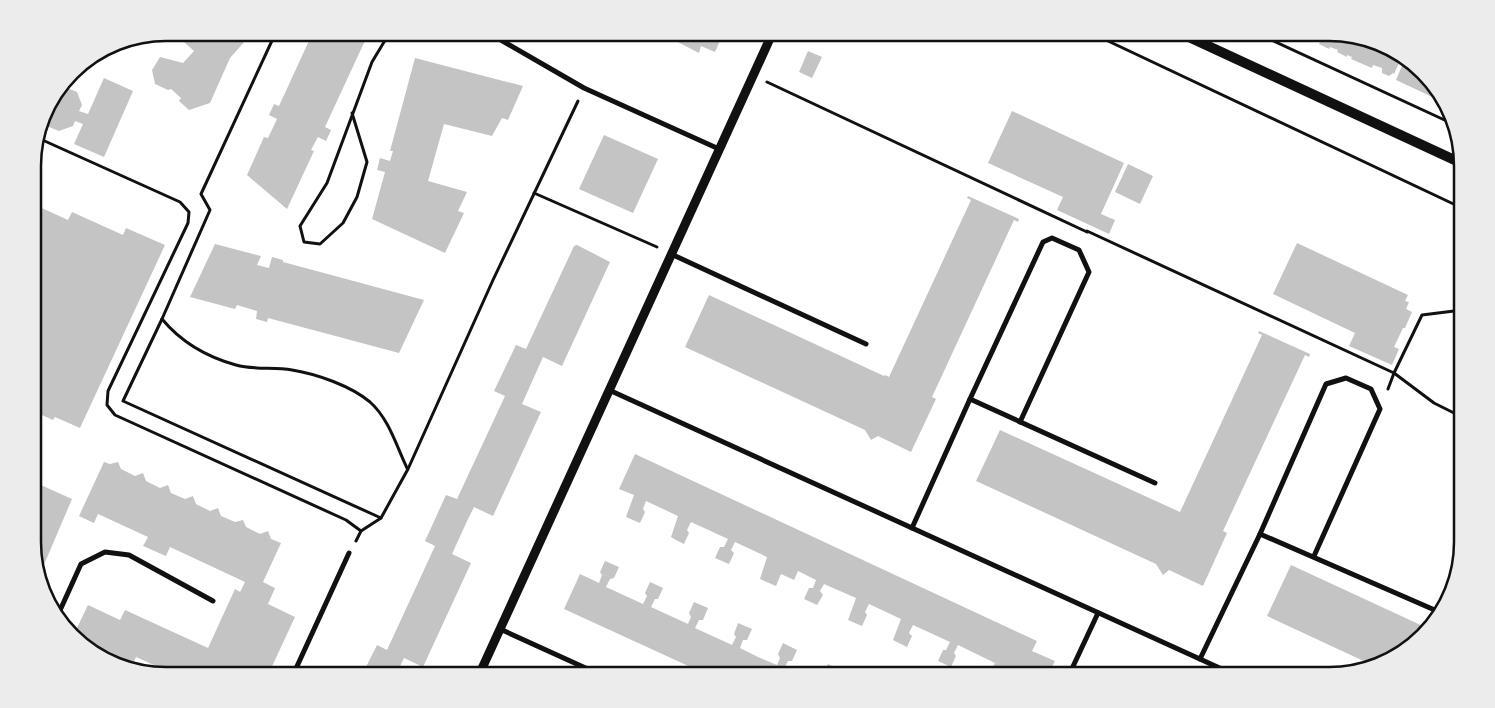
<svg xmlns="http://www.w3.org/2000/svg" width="1495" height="708" viewBox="0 0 1495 708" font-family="Quicksand,sans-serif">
  <rect width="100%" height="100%" fill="#fff"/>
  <!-- building -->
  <g fill="#c4c4c4">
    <path d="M173,32H253L230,58L210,103L189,110L179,101L181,98L171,89L168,90L155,84L152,70L160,57L183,63L194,51Z"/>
    <path d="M313,32H369L325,127L331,130L326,141L318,137L311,150L314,151L287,209L247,175L264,137L268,138L277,119L269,115L274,104L279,106Z"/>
    <path d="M658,32H724L715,52L701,46L699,53L672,39L671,41L657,35Z"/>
    <path d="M1298,32H1329L1380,43L1401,59L1394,74L1393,73L1389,76L1382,73V68L1373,65L1372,68L1351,59L1352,57L1347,55V57L1337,52L1338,50L1330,47L1329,49L1319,44L1320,42L1312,38L1311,40L1297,34Z"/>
    <path d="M808,51L822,57L812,78L799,72Z"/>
    <path d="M415,58L523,86L508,120L502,118L492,136L444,124L428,181L467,192L458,211L464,213L445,253L372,219L385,172L377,170L380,158L390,161L393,151H390Z"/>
    <path d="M1404,61L1435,85L1441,101L1396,80Z"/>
    <path d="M104,78L133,91L104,157L74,144L83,124L75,121L73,126L59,131L42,124L46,107L63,86L77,92L82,105L79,111L88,114Z"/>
    <path d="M1012,111L1124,163L1101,214L1115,220L1109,234L1057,210L1063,197L988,163Z"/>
    <path d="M604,135L658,159L633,213L579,189Z"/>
    <path d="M1128,164L1153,176L1140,204L1115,192Z"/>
    <path d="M968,196L1019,219L1018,222L1014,220L932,397L936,399L911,452L878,436L871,440L865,430L685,347L709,295L884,376L885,375L889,377L971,200L967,198Z"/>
    <path d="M33,204L68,220L72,212L123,235L126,228L165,245L80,428L55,417L53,420L33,411V256L40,240L33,237Z"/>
    <path d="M1297,243L1408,295L1405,301L1409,302L1406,309L1412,312L1405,328H1403L1394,347L1399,349L1392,365L1349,346L1355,333L1273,294Z"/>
    <path d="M215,244L261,256L257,265L269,268L272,257L283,260V262L424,300L399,353L268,318L267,322L256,319L257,311L237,305L235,309L190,297Z"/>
    <path d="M577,245L610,262L562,366L543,357L522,404L541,412L493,516L474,507L468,519L452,554L471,563L423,667L404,658L396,675H362L377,645L387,650L435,546L425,541L446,495L457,499L505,396L494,391L516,345L526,349L574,246Z"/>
    <path d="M1259,331L1310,354L1309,357L1305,355L1223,531L1227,533L1203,586L1169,570L1163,575L1156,564L976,481L1000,430L1180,512L1262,335L1258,333Z"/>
    <path d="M635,454L1037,641L1032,651L1055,661L1048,675H1020L1002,666L999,674L1000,675H985L987,671L991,670L995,663L958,645L954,653L956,656L951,667L938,661L943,650H946L950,642L913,625L909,633L912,636L907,647L893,640L901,619L869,604L865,612L867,615L862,626L848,620L856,598L824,584L820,591L823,595L817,605L804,599L809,588H813L816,580L798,571L794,580L781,574L776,586L760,579L767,557L735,542L731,550L734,553L729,564L715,558L720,547H724L728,539L691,522L687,530L689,533L684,544L676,540L671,537L678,516L646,501L643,509L645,512L640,523L626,517L634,495L619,489Z"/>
    <path d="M104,462L110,464L118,462L121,469L135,476L143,473L146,481L160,488L168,485L171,493L185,499L193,496L196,504L210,511L218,508L221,516L235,522L243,520L246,527L260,534L268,531L271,539L281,543L263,582L275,588L268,604L295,617L268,675H176L136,657L131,669L115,665L74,634L88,605L120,620L125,610L208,648L235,589L240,592L245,582L170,547L166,556L143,546L148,537L98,514L94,523L79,516Z"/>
    <path d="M34,482L72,499L40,574L34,559Z"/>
    <path d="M605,561L619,567L614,578L610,579L606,587L643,604L647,596L645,593L650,582L663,588L658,599H655L651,607L688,624L691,617L689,613L694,602L708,608L703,620H699L695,628L732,645L736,637L734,634L738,623L752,629L747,640H743L740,648L758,657L777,665L780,658L778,654L783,643L797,650L792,661H788L784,669L798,675H708L564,609L580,574L599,583L602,575L600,572Z"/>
    <path d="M1291,565L1425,627L1403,653L1370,664L1267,616Z"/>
    <path d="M828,664L841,671L839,675H822Z"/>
  </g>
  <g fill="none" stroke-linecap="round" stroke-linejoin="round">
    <!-- path -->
    <g stroke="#111" stroke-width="3">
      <path d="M276,32L201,194L210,210L162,319L123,401L381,518"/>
      <path d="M1089,32L1462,208"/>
      <path d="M1254,32L1451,123"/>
      <path d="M767,82L1087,232"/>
      <path d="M352,113L367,162L357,197L343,223L320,244L304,242L300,226L327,183L372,62L390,32"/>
      <path d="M38,138L180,202L189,212L188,223L108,391L107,405L115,415L346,520L361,531"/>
      <path d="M534,193L657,247"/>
      <path d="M1087,231L1394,373L1434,403L1462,417"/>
      <path d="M162,319C181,342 207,357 236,365C254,370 273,367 292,370C317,374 351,386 370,402C389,419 396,445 407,468"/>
      <path d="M1388,389L1394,373L1422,315L1462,310"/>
      <path d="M356,541L361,531L381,518L408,469L493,280L578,101"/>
    </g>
    <!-- minor -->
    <g stroke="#111" stroke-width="5">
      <path d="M487,32L584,88L719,149"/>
      <path d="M671,254L866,344"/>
      <path d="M609,390L1235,675"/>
      <path d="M970,399L1155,483"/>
      <path d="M912,528L970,399L1043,242L1052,238L1079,250L1089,272L1020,422"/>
      <path d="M1260,534L1437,611"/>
      <path d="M57,617L81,564L105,552L129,555L213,601"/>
      <path d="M500,629L601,675"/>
      <path d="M1200,659L1260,534L1326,384L1346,378L1371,389L1380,409L1314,556"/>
      <path d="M293,675L349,553"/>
      <path d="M1069,675L1098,613"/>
      <path d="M1213,675L1216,667"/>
    </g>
    <!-- tertiary -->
    <path stroke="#111" stroke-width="9" d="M479,675L773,32"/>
    <!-- secondary -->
    <path stroke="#111" stroke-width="10" d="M1178,32L1461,163"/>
  </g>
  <!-- crop -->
  <path d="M0 0H1495V708H0ZM166 41H1329A125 125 0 0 1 1454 166V542A125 125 0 0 1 1329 667H166A125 125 0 0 1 41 542V166A125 125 0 0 1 166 41Z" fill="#ececec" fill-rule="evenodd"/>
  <path fill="none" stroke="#111" stroke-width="2.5" d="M166 41H1329A125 125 0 0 1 1454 166V542A125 125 0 0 1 1329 667H166A125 125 0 0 1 41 542V166A125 125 0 0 1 166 41Z"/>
</svg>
